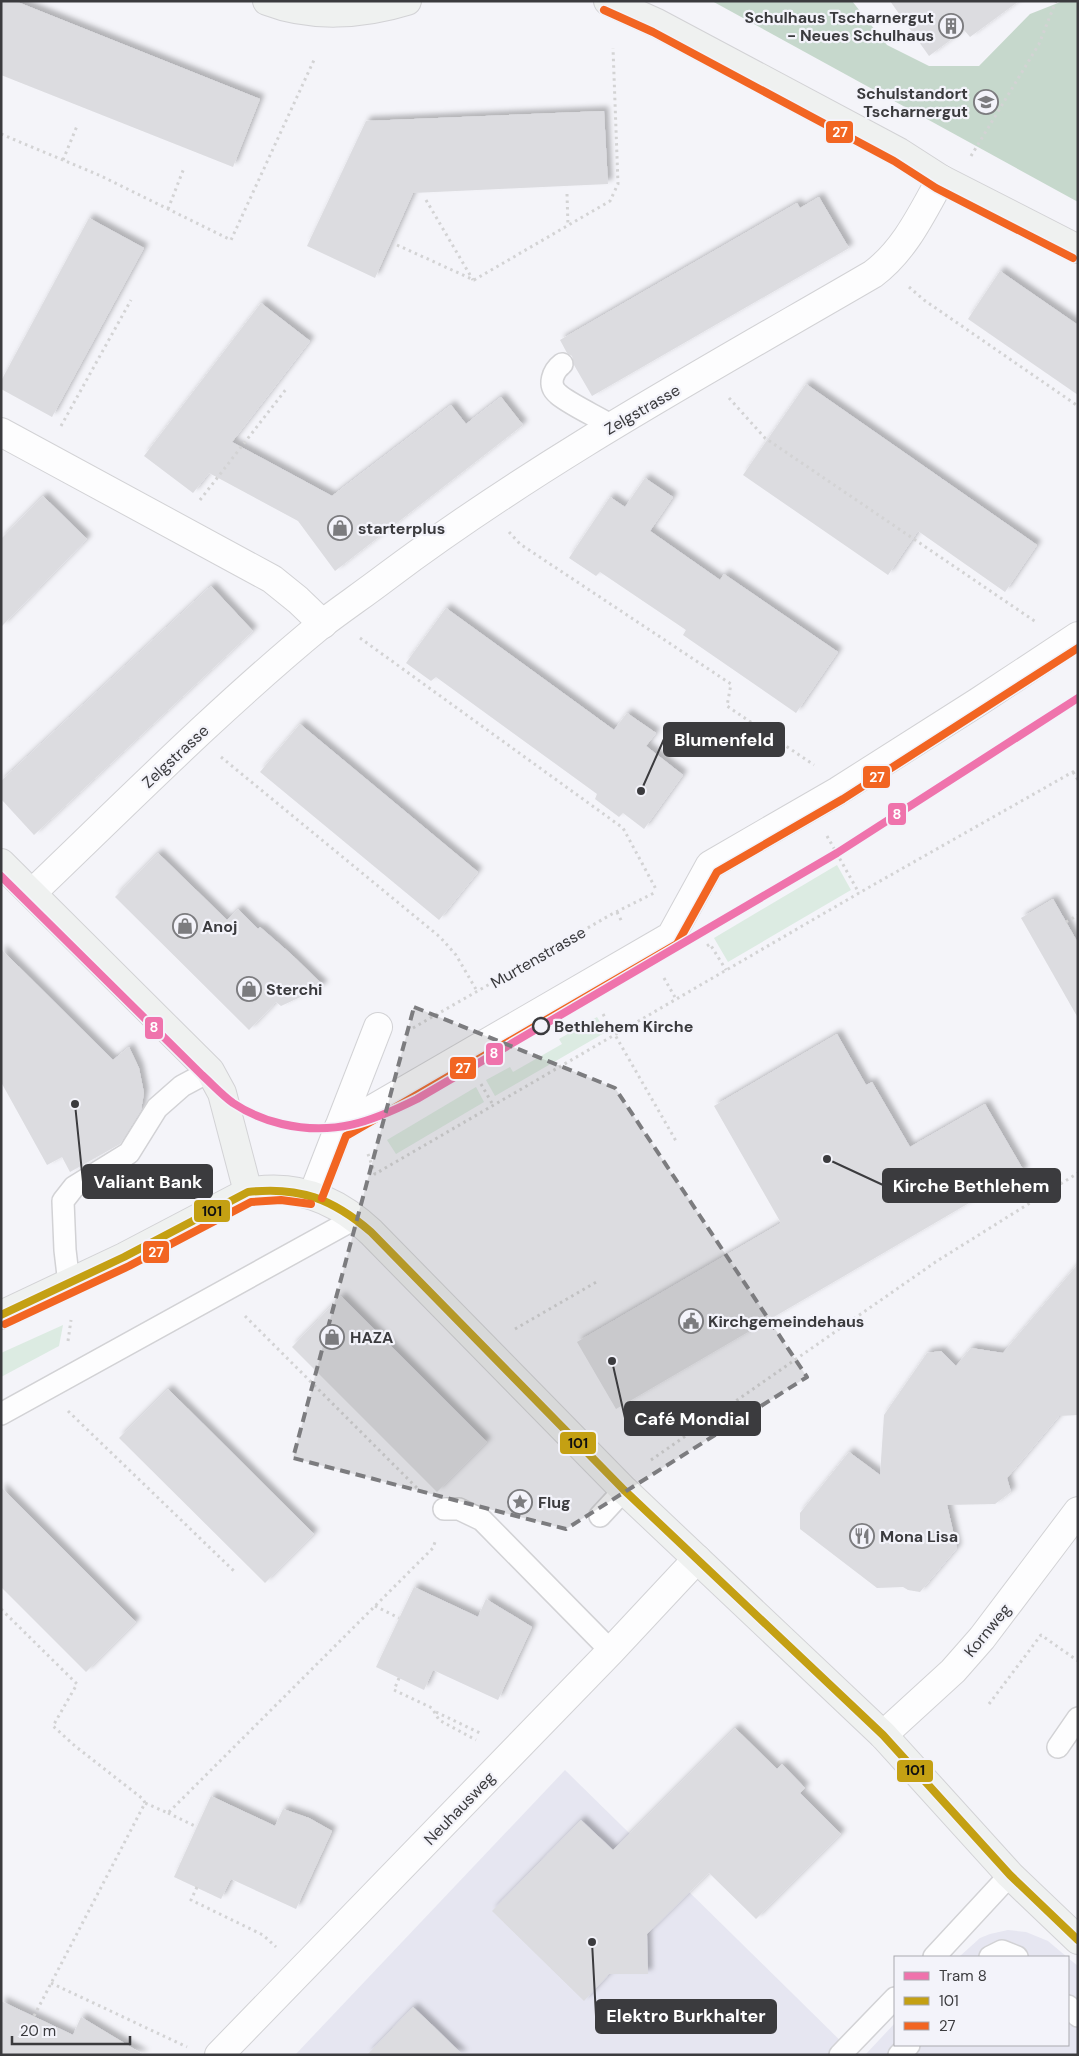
<svg xmlns="http://www.w3.org/2000/svg" width="1079" height="2056" viewBox="0 0 1079 2056" font-family="'DM Sans',sans-serif">
  <defs>
    <filter id="shadow"><feDropShadow dx="4.5" dy="-4.5" stdDeviation="2.5" flood-color="#0004"/></filter>
  </defs>
  <rect width="100%" height="100%" fill="#f4f4f9"/>
  <!-- built -->
  <g fill="#e6e6f1">
    <path d="M565,1770L855,2055H295Z"/>
    <path d="M1008,1930L1026,1932L1048,1941L1067,1957H959L980,1938L990,1934Z"/>
    <path d="M1068,1958L1078,1966V2055H865L895,2023V2045H1068Z"/>
  </g>
  <!-- green -->
  <g fill="#dcebe2">
    <path d="M837,865L851,890L728,962L714,938Z"/>
    <path d="M597,1017L606,1032L495,1096L486,1080L510,1067L513,1072L562,1044L559,1039Z"/>
    <path d="M476,1087L484,1102L396,1154L387,1140Z"/>
    <path d="M63,1325L59,1346L1,1377V1353Z"/>
  </g>
  <!-- forest -->
  <path fill="#c6d8cc" d="M712,1H852L887,45L929,66H979L1030,14L1063,1H1078V202Z"/>
  <!-- building -->
  <g fill="#dcdce0" filter="url(#shadow)">
    <path d="M1,1H15L260,99L233,167L1,75Z"/>
    <path d="M890,1H1019L970,37L964,30L929,56Z"/>
    <path d="M604,111L608,184L413,193L375,278L307,246L366,121Z"/>
    <path d="M819,197L849,248L592,396L574,365L572,356L567,353L560,340L797,203L800,208Z"/>
    <path d="M89,218L144,248L52,417L1,389V381Z"/>
    <path d="M1000,271L1078,325V395L968,319Z"/>
    <path d="M261,303L310,341L232,442L332,496L451,405L466,424L501,397L523,425L335,571L298,521L209,473L193,493L144,456Z"/>
    <path d="M806,384L1037,545L1005,592L918,531L888,575L743,475Z"/>
    <path d="M645,478L673,497L650,531L720,580L724,574L838,652L796,713L683,635L686,630L600,572L596,576L569,558L610,497L625,507Z"/>
    <path d="M43,496L87,539L1,627V539Z"/>
    <path d="M211,586L253,631L34,835L1,799V781Z"/>
    <path d="M446,608L614,730L627,713L656,733L646,746L683,775L644,829L623,813L619,817L595,799L597,794L436,677L431,681L406,663Z"/>
    <path d="M300,724L478,872L439,920L260,772Z"/>
    <path d="M158,853L227,920L238,909L258,929L260,927L291,954L324,986L281,1006L276,1002L249,1030L115,897Z"/>
    <path d="M1053,899L1078,943V1018L1021,918Z"/>
    <path d="M1,949L113,1060L129,1047L139,1068L144,1093L141,1110L120,1144L70,1172L62,1157L47,1165L1,1082Z"/>
    <path d="M837,1034L866,1085L872,1082L910,1147L985,1104L1024,1171L616,1409L577,1342L781,1223L714,1106Z"/>
    <path d="M1078,1264V1415L1059,1416L1007,1478L1011,1492L995,1504L947,1505L957,1548L920,1592L908,1590L903,1587L877,1588L800,1529V1513L849,1452L880,1475L884,1415L927,1353L941,1351L956,1366L971,1348L1003,1353Z"/>
    <path d="M341,1296L487,1442L437,1492L292,1347Z"/>
    <path d="M168,1389L314,1534L265,1583L119,1438Z"/>
    <path d="M1,1487L136,1622L86,1672L1,1587Z"/>
    <path d="M414,1587L478,1617L486,1599L532,1627L498,1700L433,1670L424,1690L376,1667Z"/>
    <path d="M735,1728L777,1769L782,1764L805,1788L800,1793L841,1834L756,1919L709,1873L647,1934L648,1974H609L584,2001L492,1911L581,1820L613,1850Z"/>
    <path d="M211,1796L275,1826L283,1809L309,1818L332,1831L296,1909L231,1879L221,1899L174,1877Z"/>
    <path d="M1,2001L73,2035L81,2017L144,2055H1Z"/>
    <path d="M413,2007L426,2019L463,2055H367Z"/>
  </g>
  <g fill="none" stroke-linecap="round" stroke-linejoin="round">
    <defs>
      <g id="lane">
        <path d="M562,364C553,371 547,385 558,394C569,404 598,417 612,426"/>
        <path d="M69,1284L65,1250L63,1201L74,1187L129,1153L157,1108L182,1086L210,1071"/>
        <path d="M1,1414L356,1218"/>
        <path d="M444,1509H459L482,1520L611,1651"/>
        <path d="M600,1516L624,1490"/>
        <path d="M1058,1747L1078,1718"/>
        <path d="M934,1957L1010,1875"/>
        <path d="M990,1957L1002,1951L1017,1957"/>
        <path d="M1068,2006L1078,2016"/>
        <path d="M840,2055L895,1998"/>
        <path d="M899,2055L909,2045"/>
      </g>
      <g id="street">
        <path d="M1,432L272,579L298,600L323,624"/>
        <path d="M32,893C127,802 220,708 322,624C343,608 365,593 386,577C539,462 708,370 873,274C905,250 922,213 941,179"/>
        <path d="M338,1129L671,936L710,865L838,791L978,702L1078,636"/>
        <path d="M313,1194L378,1027"/>
        <path d="M883,1735L953,1671L982,1638L1078,1511"/>
        <path d="M219,2055L611,1651L697,1559"/>
      </g>
      <g id="secondary">
        <path d="M267,1C311,18 362,15 407,1"/>
        <path d="M608,1L657,23L899,152L941,179L1078,249"/>
        <path d="M1,863L210,1071L222,1093L248,1192"/>
        <path d="M1,1315L124,1257L248,1192C296,1183 336,1199 371,1232L624,1490L883,1735L1010,1875L1078,1940"/>
      </g>
    </defs>
    <!-- lane casing -->
    <use href="#lane" stroke="#d2d2d5" stroke-width="24"/>
    <!-- street casing -->
    <use href="#street" stroke="#d2d2d5" stroke-width="30"/>
    <!-- secondary casing -->
    <use href="#secondary" stroke="#d2d2d5" stroke-width="30"/>
    <!-- path -->
    <g stroke="#d3d3d4" stroke-width="3" stroke-dasharray="2.5 4" stroke-linecap="butt">
      <path d="M1,134L101,176L231,240L314,60"/>
      <path d="M971,156L1039,44L1056,1"/>
      <path d="M63,160L77,126"/>
      <path d="M567,194L568,226"/>
      <path d="M426,200L473,280"/>
      <path d="M168,209L184,168"/>
      <path d="M397,245L474,280L610,201L618,184L613,48"/>
      <path d="M909,287L924,300L1078,406"/>
      <path d="M729,398L765,438L1036,622"/>
      <path d="M61,426L131,300"/>
      <path d="M200,500L287,388"/>
      <path d="M509,532L520,544L731,684L727,706L814,765"/>
      <path d="M360,638L623,828L657,891"/>
      <path d="M221,757L440,937L456,955L477,991"/>
      <path d="M1073,772L1078,780"/>
      <path d="M827,836L859,893"/>
      <path d="M617,912L622,922"/>
      <path d="M1066,922L1078,915"/>
      <path d="M707,946L710,944L726,970"/>
      <path d="M664,978L676,999"/>
      <path d="M603,1014L676,1141"/>
      <path d="M413,1028L612,914L654,893"/>
      <path d="M481,1084L493,1105"/>
      <path d="M368,1154L375,1174L859,893L1078,769"/>
      <path d="M245,1316L419,1490"/>
      <path d="M515,1329L598,1281"/>
      <path d="M68,1341L71,1320"/>
      <path d="M68,1411L236,1573"/>
      <path d="M651,1460L937,1261L1078,1173"/>
      <path d="M375,1606L399,1618"/>
      <path d="M1,1609L77,1684L53,1726L75,1746L143,1799L145,1803"/>
      <path d="M399,1678L394,1690L432,1708L439,1720L476,1740"/>
      <path d="M989,1704L1041,1635L1078,1661"/>
      <path d="M436,1712L482,1734"/>
      <path d="M168,1813L197,1827"/>
      <path d="M197,1887L191,1900L263,1935L276,1947"/>
      <path d="M51,1983L187,2047"/>
      <path d="M34,2016L145,1803L168,1813L433,1548L436,1539"/>
    </g>
    <!-- lane -->
    <use href="#lane" stroke="#fdfdfe" stroke-width="21"/>
    <!-- street -->
    <use href="#street" stroke="#fdfdfe" stroke-width="28"/>
    <!-- secondary -->
    <use href="#secondary" stroke="#eff1f0" stroke-width="28"/>
    <defs>
      <path id="bus-1" d="M1,1315L124,1257L248,1192C299,1186 333,1199 371,1232L624,1490L883,1735L1010,1875L1078,1940"/>
      <g id="bus-2">
        <path d="M604,10L653,32L894,161L936,188L1073,258"/>
        <path d="M322,1198L346,1136L677,944L717,872L843,799L1078,648"/>
        <path d="M5,1324L129,1266L251,1202L281,1200L311,1204"/>
      </g>
    </defs>
    <!-- bus-1 casing -->
    <use href="#bus-1" stroke="#f3f3fa" stroke-width="11"/>
    <!-- bus-2 casing -->
    <use href="#bus-2" stroke="#f3f3fa" stroke-width="11"/>
    <!-- bus-1 -->
    <use href="#bus-1" stroke="#c4a013" stroke-width="8"/>
    <!-- bus-2 -->
    <use href="#bus-2" stroke="#f26522" stroke-width="8"/>
    <defs>
      <path id="tram-1" d="M1,876L202,1075C212,1084 222,1095 233,1103C248,1113 265,1120 282,1124C334,1136 371,1122 417,1099L837,853L1078,698"/>
    </defs>
    <!-- tram-1 casing -->
    <use href="#tram-1" stroke="#f3f3fa" stroke-width="11"/>
    <!-- tram-1 -->
    <use href="#tram-1" stroke="#ef73ac" stroke-width="8"/>
  </g>
  <!-- marked area -->
  <path fill="#7c7c7f" fill-opacity="0.2" stroke="#7c7c7f" stroke-width="4" stroke-dasharray="10 6" stroke-linejoin="round" d="M414,1007L615,1088L807,1377L566,1529L293,1458Z"/>
  <!-- icons -->
  <defs>
    <symbol id="building-ring" viewBox="-11 -11 22 22"><circle r="9.5" fill="#f3f3fa" stroke="#7c7c7f" stroke-width="1.5"/><path d="M-4-6H4V6H1V3H-1V6H-4ZM-2.5-4.3h1.7v1.8h-1.7ZM.8-4.3h1.7v1.8H.8ZM-2.5-1h1.7V.8h-1.7ZM.8-1h1.7V.8H.8Z" fill="#7c7c7f"/></symbol>
    <symbol id="school-ring" viewBox="-11 -11 22 22"><circle r="9.5" fill="#f3f3fa" stroke="#7c7c7f" stroke-width="1.5"/><path d="M0-5L7-2L0 1L-7-2ZM-4 1L0 2.5L4 1V4Q0 6-4 4Z" fill="#7c7c7f"/></symbol>
    <symbol id="shop-ring" viewBox="-11 -11 22 22"><circle r="9.5" fill="#f3f3fa" stroke="#7c7c7f" stroke-width="1.5"/><path d="M-5-2.5h2.3a2.7 3.5 0 0 1 5.4 0H5L5.5 6h-11ZM-1.5-2.5h3a1.5 2.3 0 0 0-3 0Z" fill="#7c7c7f"/></symbol>
    <symbol id="civic-ring" viewBox="-11 -11 22 22"><circle r="9.5" fill="#f3f3fa" stroke="#7c7c7f" stroke-width="1.5"/><path d="M-.6-6.5H3V-4.5H.6V-3L4-1V1h2V6H-6V1h2V-1L-.6-3ZM-1.2 2.5V6h2.4V2.5Z" fill="#7c7c7f"/></symbol>
    <symbol id="sight-ring" viewBox="-11 -11 22 22"><circle r="9.5" fill="#f3f3fa" stroke="#7c7c7f" stroke-width="1.5"/><path d="M0-6L1.8-2.2L6-1.7L2.9 1.2L3.7 5.4L0 3.3L-3.7 5.4L-2.9 1.2L-6-1.7L-1.8-2.2Z" fill="#7c7c7f"/></symbol>
    <symbol id="restaurant-ring" viewBox="-11 -11 22 22"><circle r="9.5" fill="#f3f3fa" stroke="#7c7c7f" stroke-width="1.5"/><path d="M-5-6h1v4h1v-4h1v4h1v-4h1v5L-1.5 .5V6h-2V.5L-5-1ZM5-6V6H3V1.5H1.5Q1.5-4 5-6Z" fill="#7c7c7f"/></symbol>
  </defs>
  <g fill-rule="evenodd">
    <use href="#building-ring" x="937" y="12" width="28" height="28"/>
    <use href="#school-ring" x="972" y="88" width="28" height="28"/>
    <use href="#shop-ring" x="326" y="514" width="28" height="28"/>
    <use href="#shop-ring" x="171" y="912" width="28" height="28"/>
    <use href="#shop-ring" x="235" y="975" width="28" height="28"/>
    <use href="#civic-ring" x="677" y="1307" width="28" height="28"/>
    <use href="#shop-ring" x="318" y="1323" width="28" height="28"/>
    <use href="#sight-ring" x="506" y="1488" width="28" height="28"/>
    <use href="#restaurant-ring" x="848" y="1522" width="28" height="28"/>
  </g>
  <!-- markers -->
  <circle fill="#f3f3fa" stroke="#3b3b3e" stroke-width="2.5" cx="541" cy="1026" r="8"/>
  <g text-anchor="middle" stroke-width="4.5" stroke-linejoin="round" paint-order="stroke">
    <!-- poi labels -->
    <g font-size="16" font-weight="bold" fill="#3b3b3e" stroke="#f3f3fa" text-anchor="start">
      <text x="934" y="23" text-anchor="end">Schulhaus Tscharnergut<tspan x="934" dy="18">- Neues Schulhaus</tspan></text>
      <text x="968" y="99" text-anchor="end">Schulstandort<tspan x="968" dy="18">Tscharnergut</tspan></text>
      <text x="358" y="534">starterplus</text>
      <text x="202" y="932">Anoj</text>
      <text x="266" y="995">Sterchi</text>
      <text x="708" y="1327">Kirchgemeindehaus</text>
      <text x="350" y="1343">HAZA</text>
      <text x="538" y="1508">Flug</text>
      <text x="880" y="1542">Mona Lisa</text>
    </g>
    <!-- street labels -->
    <g font-size="16" fill="#3b3b3e" stroke="#f3f3fa">
      <text transform="translate(642 409) rotate(-30)" y="6">Zelgstrasse</text>
      <text transform="translate(175 756) rotate(-43)" y="6">Zelgstrasse</text>
      <text transform="translate(538 957) rotate(-30)" y="6">Murtenstrasse</text>
      <text transform="translate(987 1630) rotate(-51)" y="6">Kornweg</text>
      <text transform="translate(459 1808) rotate(-46)" y="6">Neuhausweg</text>
    </g>
    <!-- stop labels -->
    <g font-size="16" font-weight="bold" fill="#3b3b3e" stroke="#f3f3fa" text-anchor="start">
      <text x="554" y="1032">Bethlehem Kirche</text>
    </g>
  </g>
  <!-- callouts -->
  <path fill="none" stroke="#3b3b3e" stroke-width="2" d="M641 791L664 739M75 1104L83 1182M827 1159L883 1185M612 1361L625 1418M592 1942L596 2016"/>
  <g fill="#3b3b3e" stroke="#f3f3fa" stroke-width="2">
    <circle cx="641" cy="791" r="5"/>
    <circle cx="75" cy="1104" r="5"/>
    <circle cx="827" cy="1159" r="5"/>
    <circle cx="612" cy="1361" r="5"/>
    <circle cx="592" cy="1942" r="5"/>
  </g>
  <g fill="#3b3b3e" stroke="#3b3b3e" stroke-width="2">
    <rect x="664" y="723" width="120" height="33" rx="5"/>
    <rect x="83" y="1165" width="129" height="33" rx="5"/>
    <rect x="883" y="1169" width="177" height="33" rx="5"/>
    <rect x="625" y="1402" width="135" height="33" rx="5"/>
    <rect x="596" y="2000" width="180" height="33" rx="5"/>
  </g>
  <g font-size="18" text-anchor="middle" font-weight="bold" fill="#fff">
    <text x="724" y="746">Blumenfeld</text>
    <text x="148" y="1188">Valiant Bank</text>
    <text x="971" y="1192">Kirche Bethlehem</text>
    <text x="692" y="1425">Café Mondial</text>
    <text x="686" y="2022">Elektro Burkhalter</text>
  </g>
  <g stroke="#f3f3fa" stroke-width="2">
    <rect x="825" y="120" width="29" height="24" rx="5" fill="#f26522"/>
    <rect x="862" y="765" width="29" height="24" rx="5" fill="#f26522"/>
    <rect x="887" y="802" width="20" height="24" rx="5" fill="#ef73ac"/>
    <rect x="144" y="1016" width="20" height="24" rx="5" fill="#ef73ac"/>
    <rect x="485" y="1042" width="19" height="24" rx="5" fill="#ef73ac"/>
    <rect x="449" y="1056" width="28" height="24" rx="5" fill="#f26522"/>
    <rect x="193" y="1199" width="38" height="24" rx="5" fill="#c4a013"/>
    <rect x="142" y="1240" width="28" height="24" rx="5" fill="#f26522"/>
    <rect x="559" y="1431" width="38" height="24" rx="5" fill="#c4a013"/>
    <rect x="896" y="1759" width="38" height="24" rx="5" fill="#c4a013"/>
  </g>
  <g font-size="14" text-anchor="middle" font-weight="bold" fill="#fff">
    <text x="840" y="137">27</text>
    <text x="877" y="782">27</text>
    <text x="897" y="819">8</text>
    <text x="154" y="1032">8</text>
    <text x="494" y="1058">8</text>
    <text x="463" y="1073">27</text>
    <text x="156" y="1257">27</text>
  </g>
  <g font-size="14" text-anchor="middle" font-weight="bold" fill="#111">
    <text x="212" y="1216">101</text>
    <text x="578" y="1448">101</text>
    <text x="915" y="1775">101</text>
  </g>
  <!-- border -->
  <rect width="1079" height="2056" fill="none" stroke="#3b3b3e" stroke-width="5"/>
  <!-- legend -->
  <rect x="894" y="1956" width="175" height="90" fill="#f3f3fa" stroke="#a9a9af"/>
  <rect x="904" y="1972" width="25" height="8" fill="#ef73ac" stroke="#a9a9af"/>
  <text x="939" y="1981" font-size="15" fill="#3b3b3e">Tram 8</text>
  <rect x="904" y="1997" width="25" height="8" fill="#c4a013" stroke="#a9a9af"/>
  <text x="939" y="2006" font-size="15" fill="#3b3b3e">101</text>
  <rect x="904" y="2022" width="25" height="8" fill="#f26522" stroke="#a9a9af"/>
  <text x="939" y="2031" font-size="15" fill="#3b3b3e">27</text>
  <!-- scale -->
  <path d="M12 2036v8h118v-8" fill="none" stroke="#3b3b3e" stroke-width="2.5"/>
  <text x="20" y="2036" font-size="15" fill="#3b3b3e" stroke="#f3f3fa" stroke-width="4" paint-order="stroke">20 m</text>
</svg>
